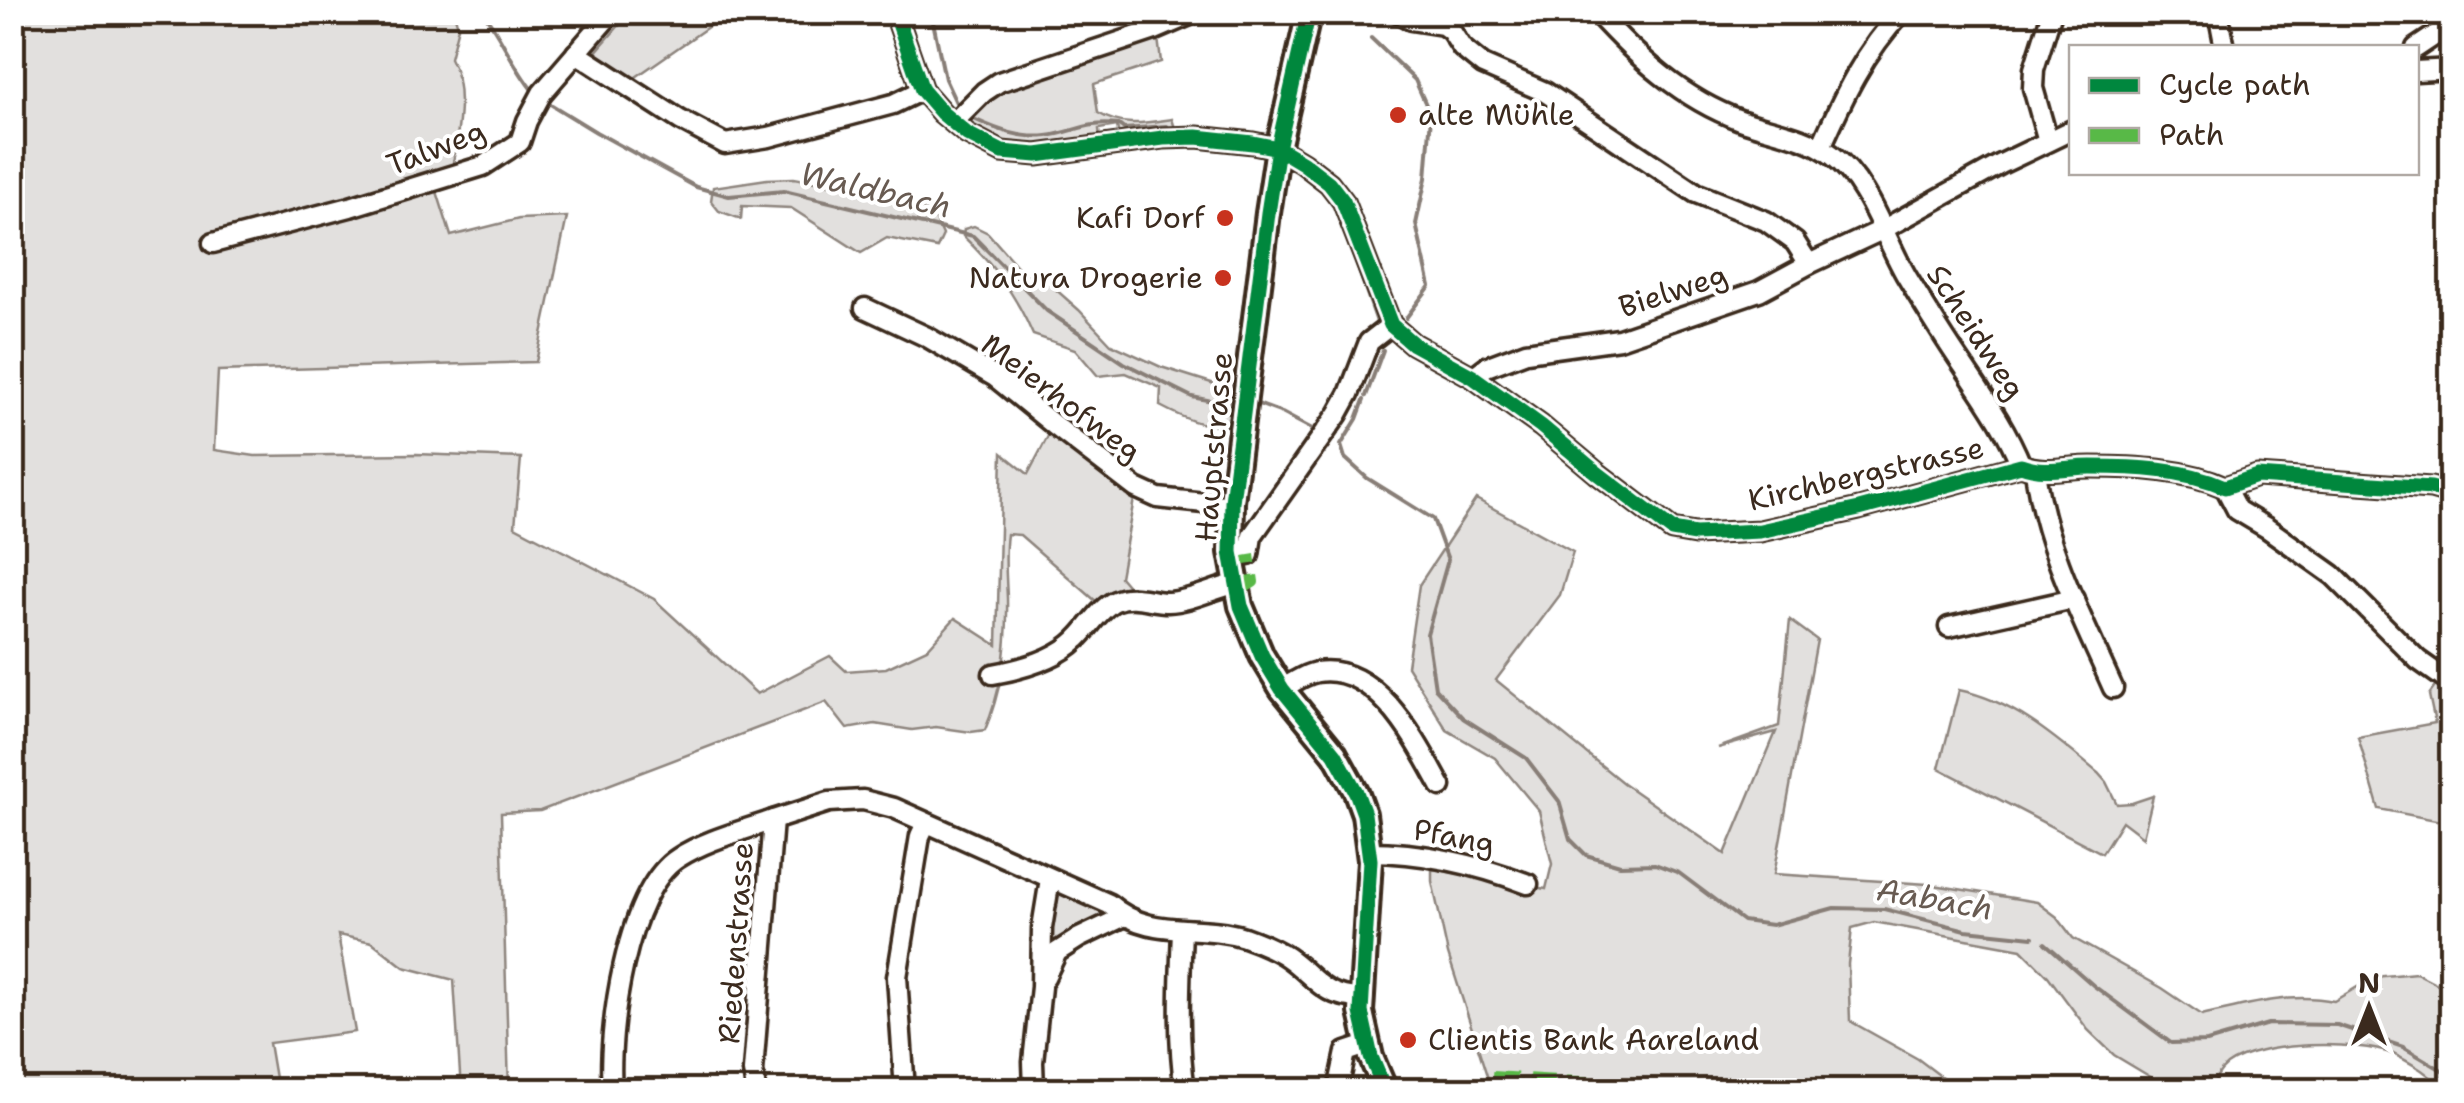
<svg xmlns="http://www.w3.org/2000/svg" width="2464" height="1103" viewBox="0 0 2464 1103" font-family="'Shantell Sans',sans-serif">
  <rect width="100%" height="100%" fill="#fff"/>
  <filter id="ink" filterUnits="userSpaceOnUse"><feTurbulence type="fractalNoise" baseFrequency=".01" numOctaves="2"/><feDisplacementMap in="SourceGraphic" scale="20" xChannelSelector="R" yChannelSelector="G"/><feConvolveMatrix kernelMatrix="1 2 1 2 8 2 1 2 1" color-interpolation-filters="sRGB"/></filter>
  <g filter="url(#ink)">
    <!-- green -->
    <g fill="#e2e0de" stroke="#8e857e" stroke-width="2.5">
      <path d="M12,13H454L458,27L450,58C469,91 456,140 451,176L434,182L451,236L519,219L567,217L536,362L218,371L214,450L255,456L416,454L521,458L515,526L654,599L757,694L830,656L846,671L886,668L927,649L955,618L997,645L1002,453L1028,474L1054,425L1136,488L1120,577L1137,597L1105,609L1020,535L1007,534C1004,556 1006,576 1007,598C1008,644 1003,687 985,730L971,732L936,727L912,730L875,724L847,729L826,702L540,811L501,813L509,1090H461L454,980L404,967L372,942L338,935L355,1032L269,1043L277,1090H13Z"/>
      <path d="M630,13V12L728,13L633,79L594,54Z"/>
      <path d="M1158,38L1161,62L1094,84L1098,113C1123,128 1145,123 1172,119L1176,131L1119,137L1117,126L1099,129L1100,140L1026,149L980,134L966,123C967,121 972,111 974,109C1000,81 1117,51 1158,38Z"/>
      <path d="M794,178L899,198L933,213L943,235L937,248L887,238L861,253L791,208L742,206L741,219L719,211L711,201L713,187L767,179Z"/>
      <path d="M974,226L988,233L1022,272L1044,279L1079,310L1111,344L1161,367L1221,386L1232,394L1234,412L1228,426C1202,427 1183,418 1160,406L1161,388L1126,373L1098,376L1075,349L1033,335C1016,295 995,267 963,236L964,229Z"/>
      <path d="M1476,499L1573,552L1560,595L1496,680L1623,783L1725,854L1776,732L1718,748L1779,726L1790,620L1817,640L1774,874L1928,884L2037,902L2057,917L2073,938L2162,988L2202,1015C2245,1005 2290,992 2334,1001L2374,977L2416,973L2451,991V1090C2439,1087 2431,1076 2420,1069C2412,1064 2402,1058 2393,1054C2356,1040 2259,1041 2227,1065C2218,1072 2214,1080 2212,1090H2170L2164,1085L2114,1055L2088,1030L2048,976L2021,949L1874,922L1852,928L1848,964L1850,1021L1918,1059L1959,1090H1622C1583,1075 1530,1080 1489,1082L1448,954L1432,881V869L1546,889L1552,864L1539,811L1495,758L1447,730L1407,666L1419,585Z"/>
      <path d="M2441,678L2451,684V823L2379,809L2358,737L2435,723L2429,695Z"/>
      <path d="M1959,690C2014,701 2056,738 2098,773L2106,782L2117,804L2132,803L2153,796L2143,837L2122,821L2102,853L1939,768Z"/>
      <path d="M1062,893L1072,895L1108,913L1105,918L1052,948L1048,945L1057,897Z"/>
    </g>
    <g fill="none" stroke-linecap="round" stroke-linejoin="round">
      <!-- stream -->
      <g stroke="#887e77" stroke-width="4">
        <path d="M483,12C502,38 513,66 533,91"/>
        <path d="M931,12L945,79L958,107"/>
        <path d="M1371,38L1415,80L1431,116L1426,178L1416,224L1430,286L1406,318"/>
        <path d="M547,102L596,132L696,187L729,196L784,191L973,236L1047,311L1124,363L1192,397L1222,403"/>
        <path d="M976,120C998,130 1022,139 1047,136C1076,132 1086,121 1119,125L1124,129L1167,126"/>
        <path d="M1357,265L1377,322"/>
        <path d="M1366,396L1383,350"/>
        <path d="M1364,400L1357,419L1341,445L1345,458L1367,478L1433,519L1448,560L1427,634L1435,688L1463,718L1526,758L1559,801L1570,839L1586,855L1620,865L1655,864L1679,873L1743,921L1772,925L1834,908L1884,909L1966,930L2033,937"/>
        <path d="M1258,404L1282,413L1314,430"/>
        <path d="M2448,500L2452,522"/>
        <path d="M2045,943L2094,986L2171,1043L2207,1042L2268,1024L2337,1025L2403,1047L2452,1076"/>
      </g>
      <defs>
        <g id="street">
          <path d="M895,12L922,90L942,113L967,134L1002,152L1037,155L1163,138L1197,137L1253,143L1278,148L1303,163L1329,183L1343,201L1391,325L1413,344L1473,377L1541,426L1597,473L1672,530L1695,534L1760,531L1859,509L2021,465C2044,474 2067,467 2091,467C2135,467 2185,469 2225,487L2257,476L2431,488L2452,494"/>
          <path d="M1398,12L1411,20L1443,25L1451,31L1462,48L1483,65L1545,92L1696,193L1766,221L1795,242L1809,264"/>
          <path d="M1596,12C1637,57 1682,99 1740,120C1770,131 1806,135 1832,155C1869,182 1884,238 1907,277C1925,307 1944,338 1964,367C1986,400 2006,428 2021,465"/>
          <path d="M2218,12L2225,48"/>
          <path d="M2416,48L2452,24"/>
          <path d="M576,53L680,120L725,144L769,137L893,104L922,90"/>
          <path d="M2416,71L2452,69"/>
          <path d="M954,122L984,92L999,82L1155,30L1197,12"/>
          <path d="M2048,141L2033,88L2034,69L2052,12"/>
          <path d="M1821,147C1843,97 1864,52 1902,12"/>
          <path d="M213,243L350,207L483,166L520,142L527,121L542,93L612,12"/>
          <path d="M865,308L927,337L995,377L1054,425L1136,488L1158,498L1232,506"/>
          <path d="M1473,377L1486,367L1526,352L1619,339L1759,291L1809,264L1882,230L2001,164L2072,130"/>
          <path d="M2035,471C2045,548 2082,618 2113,688"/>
          <path d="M2225,487L2237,510L2267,528L2333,575L2418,660L2452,684"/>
          <path d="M1249,555L1252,536L1338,414L1349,394L1369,342L1391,325"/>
          <path d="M1949,627L2074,599"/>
          <path d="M993,674C1021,669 1057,659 1077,639C1089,628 1100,608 1115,601C1133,593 1150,602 1168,602C1191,601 1213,589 1235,584"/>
          <path d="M1282,689C1292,683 1305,674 1317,672C1378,663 1417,743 1441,786"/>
          <path d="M1369,852C1422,852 1478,865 1528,884"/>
          <path d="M1182,930C1180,983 1177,1038 1185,1090"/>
          <path d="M1045,977L1057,952L1079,938L1123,917"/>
          <path d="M612,1090C607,1033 626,891 678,858C706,840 742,831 773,820"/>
          <path d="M756,1090L753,1071L773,820L829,802L863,800L894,808L1109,904C1150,940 1196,922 1244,937C1258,942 1274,948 1287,957C1315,976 1321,997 1360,998"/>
          <path d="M905,1090L897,977L920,836L926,823"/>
          <path d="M1034,1090L1033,1062L1041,987L1042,928L1050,879"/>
          <path d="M1338,1090L1346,1052L1367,1045"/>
        </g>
        <path id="secondary" d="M1309,12L1278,148L1268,213L1232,502L1231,552L1241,606L1262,656L1282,689L1335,754L1356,792L1364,814L1370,860L1361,1012L1371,1057L1385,1090"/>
      </defs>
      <!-- street casing -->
      <use href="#street" stroke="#3b2a1e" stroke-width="25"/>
      <!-- secondary casing -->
      <use href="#secondary" stroke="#3b2a1e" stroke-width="30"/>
      <!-- street -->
      <use href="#street" stroke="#fff" stroke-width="18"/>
      <!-- secondary -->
      <use href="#secondary" stroke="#fff" stroke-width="22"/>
      <!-- quiet -->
      <g stroke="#58b947" stroke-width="12" stroke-dasharray="25 12" stroke-linecap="butt">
        <path d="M1237,592L1253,582L1249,555"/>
        <path d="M1492,1077L1607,1084L1622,1090"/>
      </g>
      <defs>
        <g id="cycleway">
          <path d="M895,12L922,90L942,113L967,134L1002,152L1037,155L1163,138L1197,137L1253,143L1278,148L1303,163L1329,183L1343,201L1391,325L1413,344L1473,377L1541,426L1597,473L1672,530L1695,534L1760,531L1859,509L2021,465C2044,474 2067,467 2091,467C2135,467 2185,469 2225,487L2257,476L2431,488L2452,494"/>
          <path d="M1309,12L1278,148L1268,213L1232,502L1231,552L1241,606L1262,656L1282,689L1335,754L1356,792L1364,814L1370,860L1361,1012L1371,1057L1385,1090"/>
        </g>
      </defs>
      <!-- cycleway casing -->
      <use href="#cycleway" stroke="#fff" stroke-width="21"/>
      <!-- cycleway -->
      <use href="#cycleway" stroke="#00873e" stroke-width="15"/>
    </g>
  </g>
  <!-- markers -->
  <g fill="#c8321e" stroke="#fff" stroke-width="4">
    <circle cx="1398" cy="115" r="10"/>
    <circle cx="1225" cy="218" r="10"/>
    <circle cx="1223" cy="278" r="10"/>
    <circle cx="1408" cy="1040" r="10"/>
  </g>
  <g text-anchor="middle" stroke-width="8" stroke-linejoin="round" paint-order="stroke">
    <!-- poi labels -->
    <g font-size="30" fill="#3b2a1e" stroke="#fff" text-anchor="start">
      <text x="1418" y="125">alte Mühle</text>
      <text x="1205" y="228" text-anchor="end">Kafi Dorf</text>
      <text x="1203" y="288" text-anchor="end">Natura Drogerie</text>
      <text x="1428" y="1050">Clientis Bank Aareland</text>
    </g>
    <!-- street labels -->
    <g font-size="30" fill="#3b2a1e" stroke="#fff">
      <text transform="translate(436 148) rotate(-21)" y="10">Talweg</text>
      <text transform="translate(1673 291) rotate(-18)" y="10">Bielweg</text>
      <text transform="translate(1976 332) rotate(57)" y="10">Scheidweg</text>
      <text transform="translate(1061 398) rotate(37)" y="10">Meierhofweg</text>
      <text transform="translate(1214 447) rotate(-85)" y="10">Hauptstrasse</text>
      <text transform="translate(1866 474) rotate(-13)" y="10">Kirchbergstrasse</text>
      <text transform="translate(1454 837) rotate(11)" y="10">Pfang</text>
      <text transform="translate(736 943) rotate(-86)" y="10">Riedenstrasse</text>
    </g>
    <!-- water labels -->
    <g font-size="32" font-style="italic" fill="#685b52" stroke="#fff">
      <text transform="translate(876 190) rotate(13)" y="11">Waldbach</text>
      <text transform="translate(1935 899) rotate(10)" y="11">Aabach</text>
    </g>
  </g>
  <!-- margin -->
  <rect width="2464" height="1103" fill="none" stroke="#fff" stroke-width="50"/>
  <rect x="25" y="25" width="2414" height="1053" fill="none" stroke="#3b2a1e" stroke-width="4" filter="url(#ink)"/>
  <!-- legend -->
  <rect x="2069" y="45" width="350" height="130" fill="#ffffff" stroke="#b1aaa5" stroke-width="2.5"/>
  <rect x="2089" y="78" width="50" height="15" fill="#00873e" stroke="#b1aaa5" stroke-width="2.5"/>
  <text x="2159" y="95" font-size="30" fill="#3b2a1e">Cycle path</text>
  <rect x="2089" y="128" width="50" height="15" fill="#58b947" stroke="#b1aaa5" stroke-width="2.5"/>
  <text x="2159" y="145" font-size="30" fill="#3b2a1e">Path</text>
  <!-- north arrow -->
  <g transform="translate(2369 1008)" stroke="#ffffff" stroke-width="8" paint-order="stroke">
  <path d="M0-8L18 38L0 25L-18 38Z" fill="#3b2a1e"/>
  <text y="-15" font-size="28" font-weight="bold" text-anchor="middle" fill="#3b2a1e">N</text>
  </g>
</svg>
